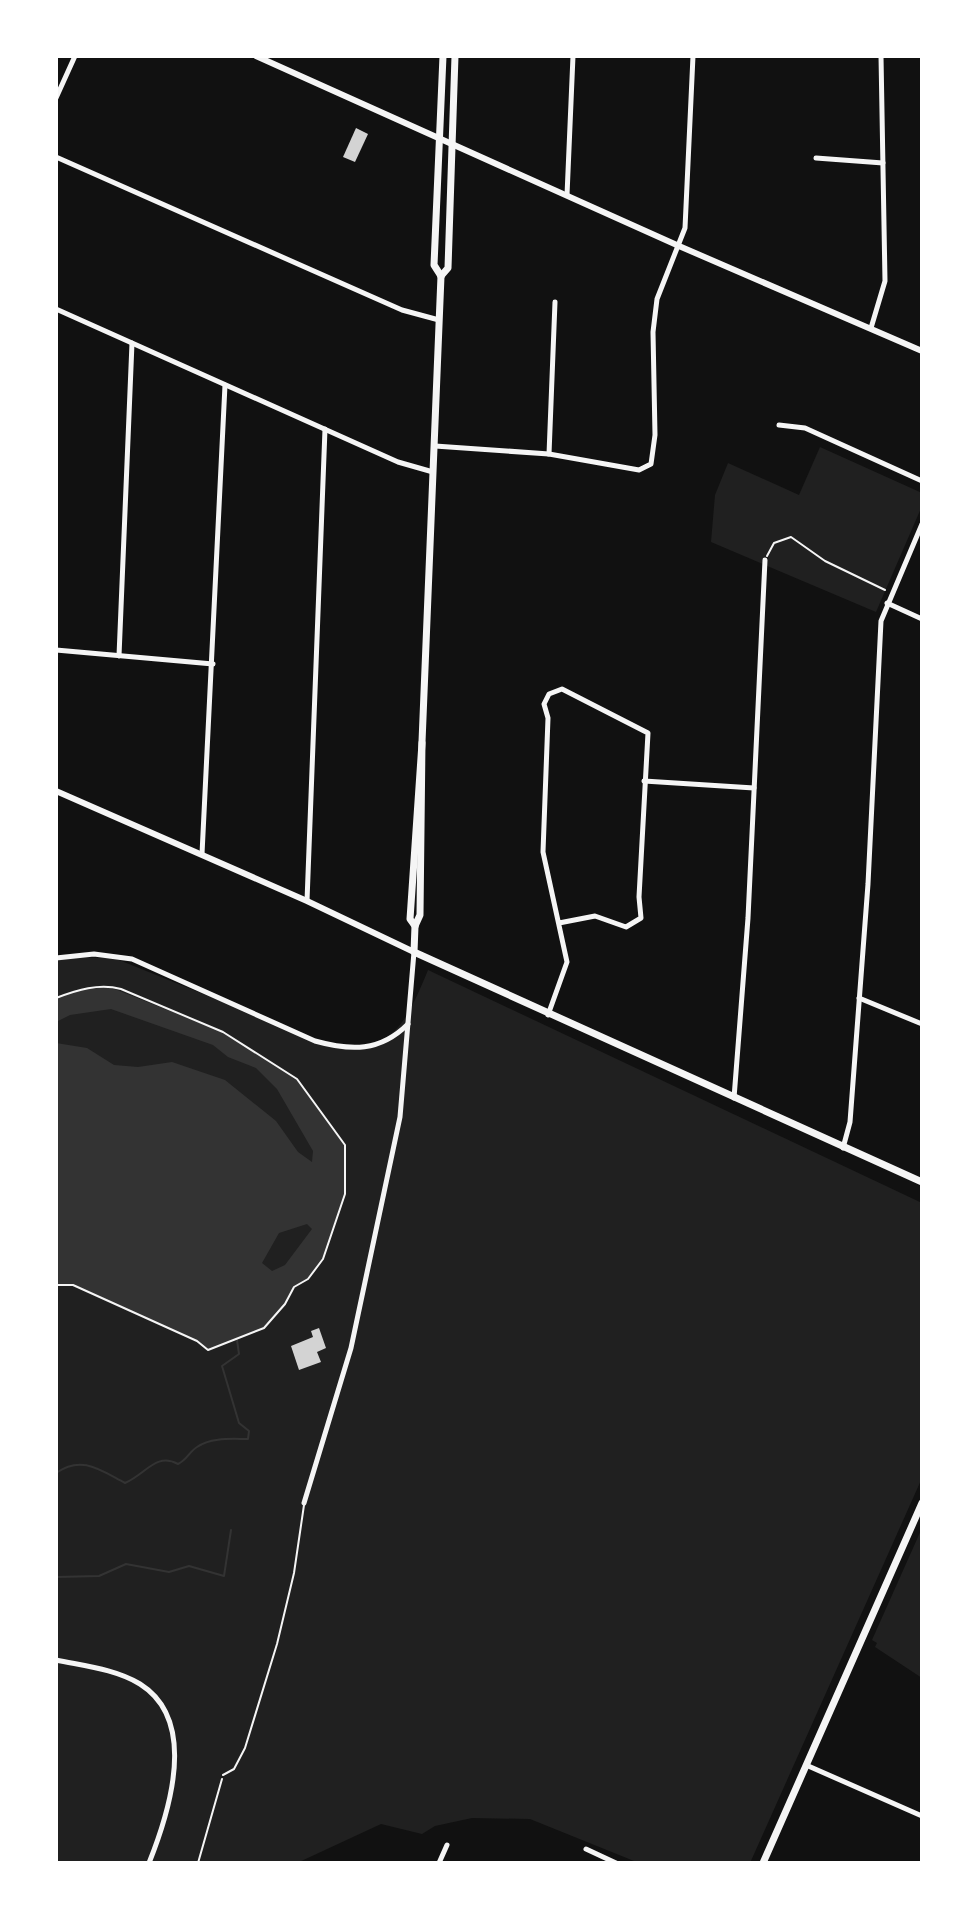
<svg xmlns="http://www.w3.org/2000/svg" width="978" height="1919" viewBox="0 0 978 1919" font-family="'Fira Sans',sans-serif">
  <rect width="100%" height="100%" fill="#111"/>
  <!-- green -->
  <g fill="#202020">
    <path d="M820,447L922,493V506L876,612L711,542L715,495L728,463L799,495Z"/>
    <path d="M64,957L114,958L315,1039C388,1060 403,1031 428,970L922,1203V1478L750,1863H639L530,1819L472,1818L435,1826L422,1834L381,1824L297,1863H56V959Z"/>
    <path d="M922,1528V1678L875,1647L877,1643L872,1640Z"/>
  </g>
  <!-- water -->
  <path fill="#333" fill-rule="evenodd" d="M107,986L223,1032L297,1079L345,1145V1194L323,1259L308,1279L294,1287L285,1304L264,1328L208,1350L197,1341L74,1285H56V1043L87,1048L114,1065L138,1067L172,1062L225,1080L276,1121L298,1152L312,1162L313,1151L277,1089L256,1068L228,1057L213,1045L111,1009L70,1015L56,1022V998L76,990ZM307,1224L312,1229L285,1265L272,1271L262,1263L279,1233Z"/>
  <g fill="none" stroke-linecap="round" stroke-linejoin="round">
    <!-- stream -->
    <g stroke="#333" stroke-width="2">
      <path d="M56,1473C82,1455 100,1470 125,1483C146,1474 156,1452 178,1464C187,1460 189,1452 197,1447C211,1437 232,1439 248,1439L249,1431L239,1423L222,1366L239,1354L237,1340"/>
      <path d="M56,1577L99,1576L126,1564L169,1572L189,1566L224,1576L231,1530"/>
    </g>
  </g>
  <!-- building -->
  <g fill="#d3d3d3">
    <path d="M356,128L368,134L355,162L343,157Z"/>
    <path d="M319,1328L326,1348L317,1352L321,1362L299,1370L291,1346L313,1337L311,1331Z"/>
  </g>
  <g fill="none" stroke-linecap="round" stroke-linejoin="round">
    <!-- path -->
    <g stroke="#f5f5f5" stroke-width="2">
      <path d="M767,556L774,543L791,537L825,561L885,590"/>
      <path d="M56,998C77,990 99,983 121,989L223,1032L297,1079L345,1145V1194L323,1259L308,1279L294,1287L285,1304L264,1328L208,1350L197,1341L73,1285H56"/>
      <path d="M198,1863L222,1779"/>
    </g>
    <!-- service -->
    <path stroke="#f5f5f5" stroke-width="2" d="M223,1775L234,1769L245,1748L277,1644L294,1573L304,1505"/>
    <!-- minor -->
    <g stroke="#f5f5f5" stroke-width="5">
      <path d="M56,98L75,56"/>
      <path d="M56,157L402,310L439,320"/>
      <path d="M816,158L883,163"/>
      <path d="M567,195L573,56"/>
      <path d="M56,309L398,462L433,472"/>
      <path d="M871,328L885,281L881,56"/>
      <path d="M779,425L805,428L922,481"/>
      <path d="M435,446L549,454L639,470L651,464L655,435L653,332L657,299L685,228L693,56"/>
      <path d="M549,454L555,302"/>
      <path d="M887,603L922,619"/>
      <path d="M56,650L213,664"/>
      <path d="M119,656L132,343"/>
      <path d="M644,781L754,788"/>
      <path d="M202,854L225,385"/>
      <path d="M307,901L325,429"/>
      <path d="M56,958L94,954L132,959L315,1041C351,1051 380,1052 408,1024"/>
      <path d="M859,998L922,1024"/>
      <path d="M548,1015L567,962L543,852L548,718L544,704L549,694L562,689L648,733L639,897L641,918L626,927L595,916L559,923"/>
      <path d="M734,1098L748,918L765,560"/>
      <path d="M843,1148L850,1122L868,884L881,621L922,524"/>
      <path d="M304,1503L351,1348L400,1117L414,952"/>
      <path d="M56,1660C84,1666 115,1669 140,1684C199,1721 169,1813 149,1863"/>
      <path d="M806,1765L922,1816"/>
      <path d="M586,1849L616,1863"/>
      <path d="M439,1863L447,1845"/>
    </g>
    <!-- tertiary -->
    <g stroke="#f5f5f5" stroke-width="6">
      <path d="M256,56L679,246L922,351"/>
      <path d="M56,791L307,901L414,952"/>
    </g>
    <!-- secondary -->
    <g stroke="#f5f5f5" stroke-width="7">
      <path d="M441,276L422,742L420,915L415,926L414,952L922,1182"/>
      <path d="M441,276L448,268L455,56"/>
      <path d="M441,276L434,265L443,56"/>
      <path d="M415,926L410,919L422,743"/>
      <path d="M763,1863L922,1503"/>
    </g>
  </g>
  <!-- border -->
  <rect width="978" height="1919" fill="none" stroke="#ffffff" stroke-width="116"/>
</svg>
